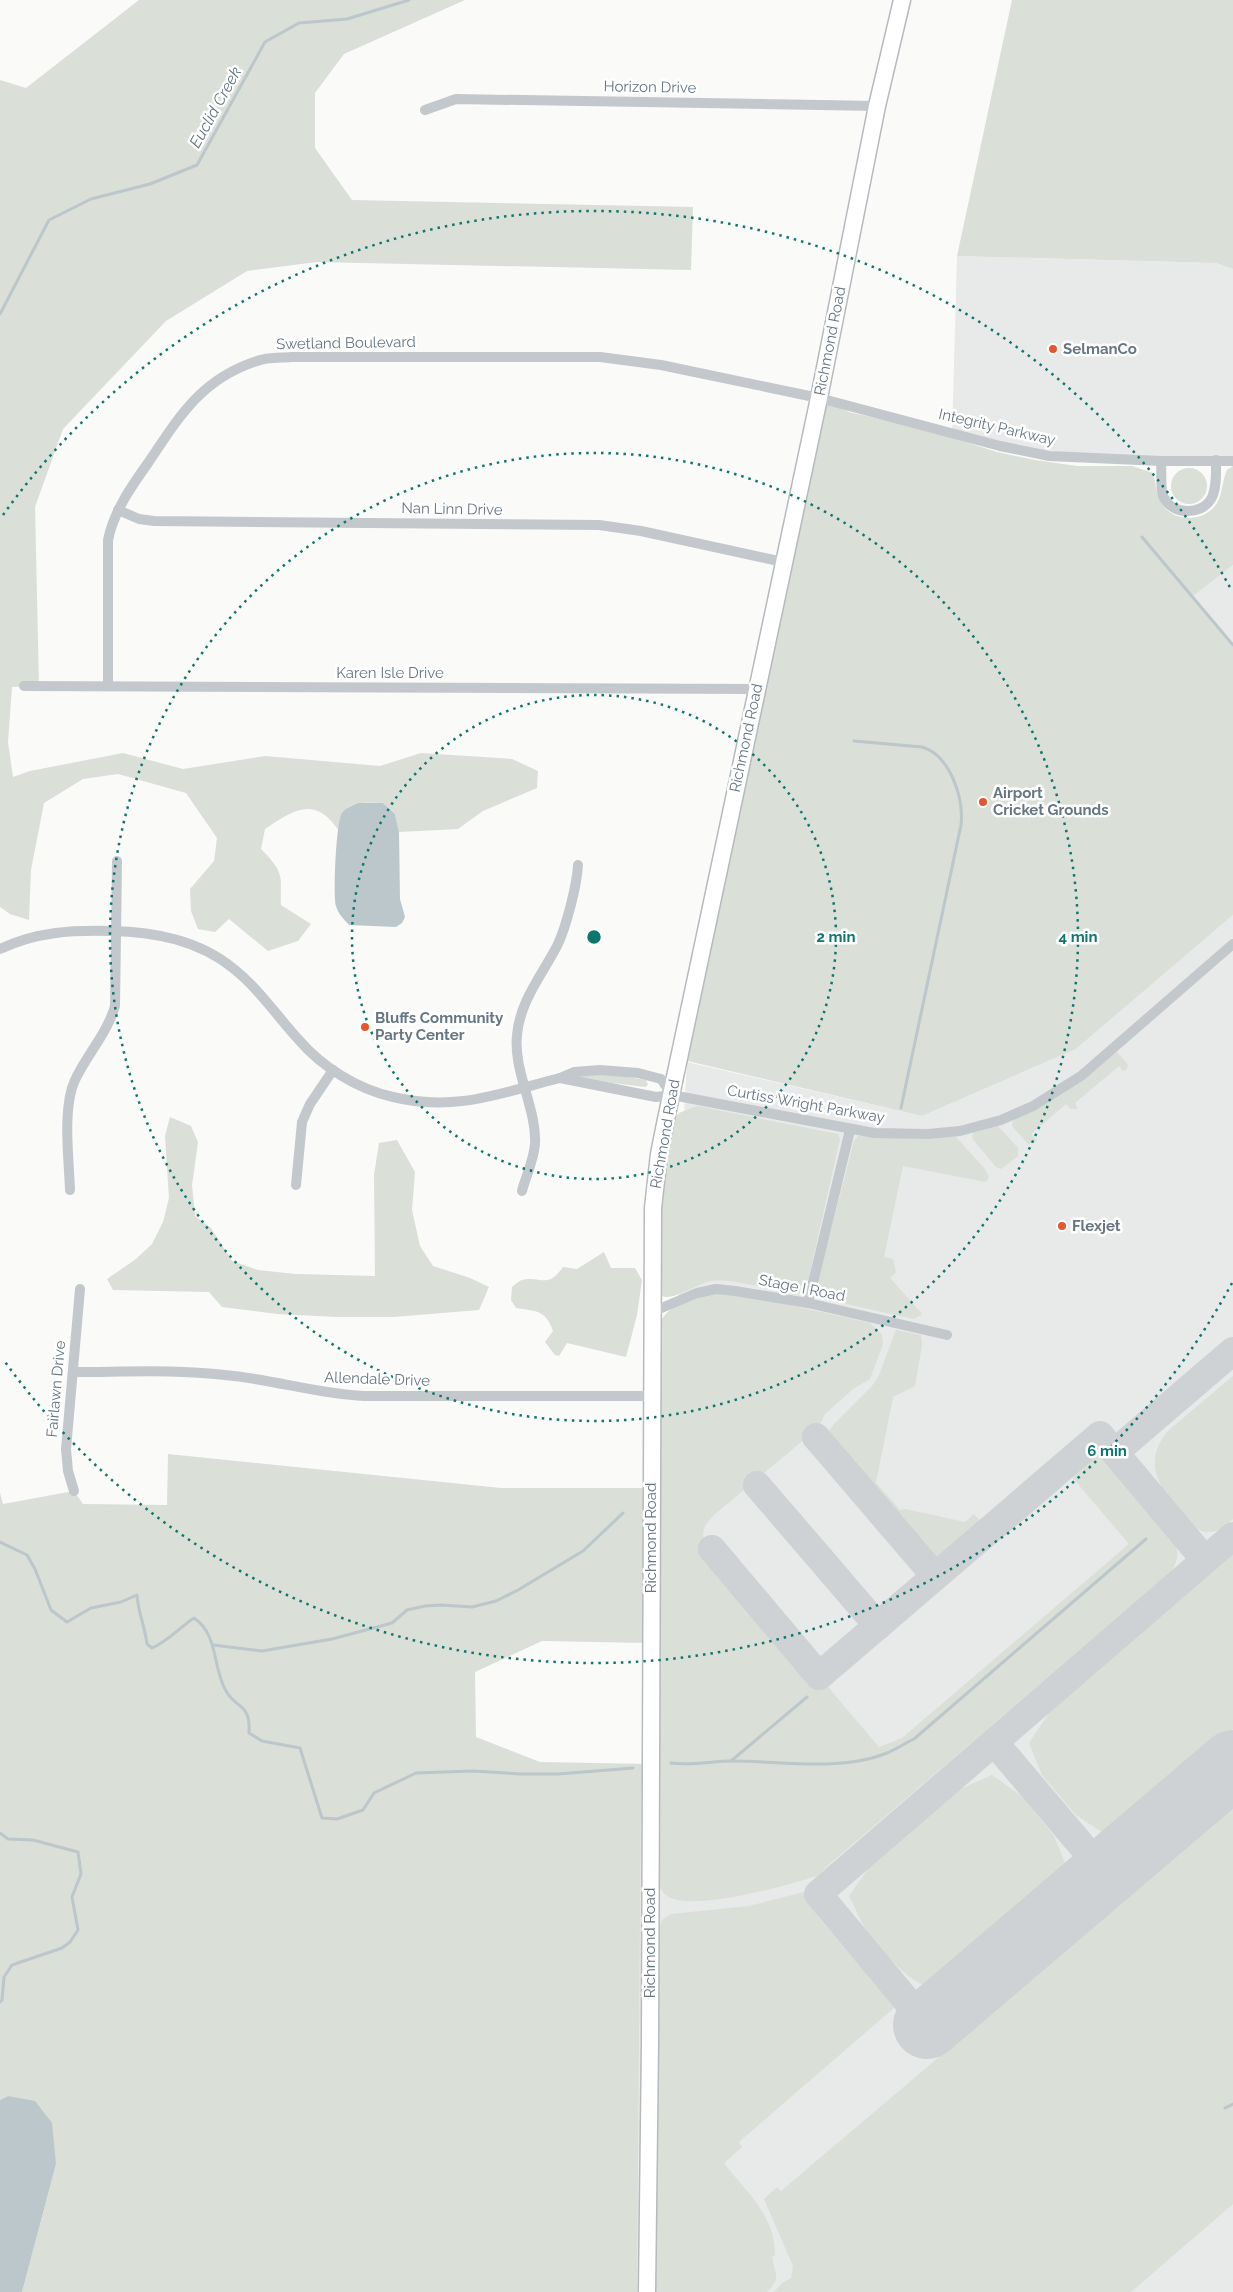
<svg xmlns="http://www.w3.org/2000/svg" width="1233" height="2292" viewBox="0 0 1233 2292" font-family="Raleway,sans-serif">
  <rect width="100%" height="100%" fill="#fafaf8"/>
  <!-- built -->
  <g fill="#e8e9e9">
    <path d="M957,256L1216,263L1233,269V461L1049,456L952,433Z"/>
    <path d="M1233,565V647L1192,597Z"/>
    <path d="M1233,915V2292H165L234,1973L681,1766L678,1219L687,1062L922,1116L1076,1049Z"/>
  </g>
  <!-- green -->
  <g fill="#dadfd7">
    <path d="M139,0H465L344,54L315,93V148L352,200L693,207L691,270L317,262L247,271L166,321L63,429L35,507L39,686L12,687L8,742L13,777L30,771L123,753L183,769L265,756L380,766L421,753L512,759L538,771L537,788L483,811L458,829L399,832L395,814L383,803C355,803 344,799 339,831C315,795 294,810 265,829L261,849C268,856 278,866 280,876C282,883 280,896 281,905L311,924L298,941L268,951L229,919L215,932L198,929L191,911L190,889L214,861L217,838L186,793L118,774L83,779L44,803L31,870L29,920L10,914L0,907V80L26,88Z"/>
    <path d="M1012,0H1233V269L1216,263L957,256Z"/>
    <path d="M819,398L849,412L928,430L997,452L1035,460L1077,466H1132L1153,473C1156,483 1156,494 1161,503C1173,523 1205,523 1217,503C1223,493 1222,480 1227,470L1233,466V565L1192,597L1233,647V915L1076,1049L922,1116L679,1059Z"/>
    <circle cx="1189" cy="486" r="18"/>
    <path d="M1117,1052L1128,1065L1126,1070L1123,1071L1119,1066L1075,1103L1078,1109H1071L1066,1104L1031,1134L1037,1141L1028,1144L1012,1126L1013,1119Z"/>
    <path d="M594,1075H615L646,1080L648,1085L645,1087L578,1079V1076Z"/>
    <path d="M697,1106L838,1134L840,1139L808,1281C805,1288 803,1292 795,1295C775,1291 728,1277 710,1281C697,1284 673,1301 662,1296L659,1286L663,1172L674,1119L679,1113Z"/>
    <path d="M170,1117L191,1126L198,1142L192,1185L195,1216L211,1228L232,1261L258,1270L295,1274L375,1276L374,1175L379,1143L397,1140L415,1172L412,1210L420,1246L433,1266L470,1278L489,1287L479,1310L393,1317H338L277,1314L222,1307L209,1292L113,1290L107,1279L136,1259L152,1244L163,1222L169,1198L165,1136Z"/>
    <path d="M996,1124L1018,1148V1156L1001,1169L996,1167L972,1138L974,1131Z"/>
    <path d="M858,1136L927,1139L955,1136L985,1169L989,1177L986,1182L903,1166L884,1257L893,1259L896,1272L890,1278L922,1314L914,1319L828,1300L821,1291L818,1280L854,1141Z"/>
    <path d="M604,1252L611,1268H635L642,1280L637,1315L626,1357L567,1343L559,1356L555,1355L545,1342L553,1331C546,1310 536,1311 516,1308L511,1300L512,1287C514,1285 519,1281 522,1280C541,1275 547,1290 563,1267L577,1269Z"/>
    <path d="M717,1293L750,1296L870,1323L882,1335L883,1344L870,1379L853,1389L825,1414L819,1427L714,1515C700,1530 701,1534 709,1552L819,1678L829,1675L834,1682L828,1687L879,1747L902,1738L1129,1544L1072,1477L1073,1464L1091,1449L1101,1454L1171,1537C1181,1550 1178,1560 1171,1572L826,1867L820,1875C789,1885 701,1910 671,1898C665,1896 662,1890 657,1885L659,1325C668,1302 695,1298 717,1293Z"/>
    <path d="M896,1330L921,1335L922,1345L915,1386L893,1397L876,1483L900,1510L905,1509L965,1522L974,1514L986,1528C965,1545 949,1569 920,1550L827,1443L829,1431L834,1424L872,1386L879,1375Z"/>
    <path d="M1233,1376V1519C1225,1526 1217,1533 1206,1532C1195,1531 1189,1521 1182,1514C1159,1488 1141,1462 1169,1430Z"/>
    <path d="M168,1454L501,1488H651L650,1643L542,1641L475,1672L476,1737L540,1762L650,1764V1781L641,1786L637,2292H22L56,2164L8,2096L0,2100V1493L3,1504L74,1491L83,1504L167,1505Z"/>
    <path d="M1054,1483L1062,1487L842,1675C837,1670 841,1667 842,1663Z"/>
    <path d="M1233,1549V1729L1108,1836L1076,1815L1042,1775L1029,1743L1053,1707Z"/>
    <path d="M992,1775L1023,1797L1054,1836L1068,1870L935,1987C913,1989 880,1949 867,1931C860,1921 855,1907 849,1896L872,1863L918,1822L956,1791Z"/>
    <path d="M1233,1793V2204L1131,2292H774L782,2283L791,2278L793,2266L764,2199L777,2187L781,2191L939,2057L933,2049Z"/>
    <path d="M811,1890L814,1891L813,1902L819,1918L895,2007L739,2142L742,2147L724,2163C747,2193 775,2215 775,2255L772,2257C775,2275 782,2278 767,2292H653L659,1930L662,1920L671,1914L749,1906Z"/>
  </g>
  <!-- water -->
  <g fill="#bbc7cb">
    <path d="M358,803H383L395,814L399,832L400,899L405,917L402,923L396,927L349,925C344,919 338,914 336,906C333,895 336,822 342,813C346,808 352,805 358,803Z"/>
    <path d="M8,2096L35,2101L52,2123L56,2164L22,2292H0V2100Z"/>
  </g>
  <g fill="none" stroke-linecap="round" stroke-linejoin="round">
    <!-- stream -->
    <g stroke="#bbc7cb" stroke-width="3">
      <path d="M0,314L49,220L91,199L150,184L197,165L265,42L299,23L347,19L409,0"/>
      <path d="M1142,537L1233,645"/>
      <path d="M854,741L922,747C950,755 964,798 961,825L901,1108"/>
      <path d="M0,1542L27,1555L35,1569L51,1610L67,1622L91,1608L121,1602L137,1595C138,1612 145,1627 147,1644L152,1648C168,1641 179,1628 194,1618C219,1635 212,1667 226,1691C236,1709 251,1703 249,1733L262,1741L300,1748L322,1818L337,1819L363,1810L374,1793L416,1773L473,1771L520,1774H558L633,1768"/>
      <path d="M213,1645L262,1651L332,1639L392,1623L407,1610L425,1606L441,1605L472,1607L496,1601L518,1590L583,1551L623,1513"/>
      <path d="M731,1761L807,1697"/>
      <path d="M671,1763C692,1766 712,1761 732,1761C781,1761 841,1772 887,1753C897,1749 905,1743 914,1739L1146,1539"/>
      <path d="M0,1833L8,1839L33,1840L78,1852L81,1874L72,1897L78,1930L70,1942L62,1948L12,1965L4,1977L2,2000L0,2002"/>
      <path d="M1225,2108L1233,2104"/>
    </g>
    <!-- taxiway -->
    <g stroke="#ced2d4" stroke-width="28">
      <path d="M816,1437L935,1576"/>
      <path d="M1115,1452L1233,1351"/>
      <path d="M757,1485L878,1626"/>
      <path d="M712,1549L819,1676L1100,1435L1205,1560"/>
      <path d="M994,1742L1105,1873"/>
      <path d="M927,2025L818,1894L1233,1536"/>
    </g>
    <!-- runway -->
    <path stroke="#ced2d4" stroke-width="68" d="M927,2025L1233,1764"/>
    <defs>
      <path id="primary" d="M647,2292L650,2043L653,1208L659,1154L665,1124L819,398L877,106L902,0"/>
    </defs>
    <!-- primary casing -->
    <use href="#primary" stroke="#b5babe" stroke-width="19"/>
    <!-- minor -->
    <g stroke="#c3c8cc" stroke-width="10">
      <path d="M425,110L456,99L877,106"/>
      <path d="M1161,461C1162,472 1160,486 1163,496C1171,515 1201,516 1211,499C1217,489 1216,472 1216,460"/>
      <path d="M118,510L139,519L154,521L599,525L641,531L783,562"/>
      <path d="M24,686L757,689"/>
      <path d="M108,686V540C114,511 131,487 148,463C179,417 201,379 257,361C267,357 281,358 291,357H600L661,365L819,398L1000,446L1049,456L1161,461H1233"/>
      <path d="M0,949C36,932 71,930 111,931C155,932 199,940 234,969C259,989 277,1016 298,1039C322,1067 357,1089 393,1097C456,1112 500,1093 560,1078L574,1072L600,1070L638,1073L661,1079L672,1095"/>
      <path d="M560,1078L656,1097L672,1095L874,1133L928,1134L960,1131L1001,1120L1033,1106L1081,1076L1233,944"/>
      <path d="M296,1185L302,1122L310,1104L333,1070"/>
      <path d="M70,1190C69,1159 62,1108 75,1080C87,1054 107,1034 115,1006L117,861"/>
      <path d="M522,1191C526,1176 534,1159 535,1144C537,1109 513,1071 517,1035C520,1001 542,975 557,946C566,928 577,885 578,865"/>
      <path d="M808,1303L850,1130"/>
      <path d="M652,1312L697,1293L716,1289L735,1291L808,1303L947,1335"/>
      <path d="M73,1372C123,1372 175,1369 225,1375C272,1379 317,1394 364,1396H652"/>
      <path d="M74,1491L68,1471L66,1449L80,1289"/>
    </g>
    <!-- primary -->
    <use href="#primary" stroke="#fff" stroke-width="16"/>
  </g>
  <!-- distance rings -->
  <g fill="none" stroke="#0f766e" stroke-width="2.5" stroke-dasharray="2.5 5">
    <circle cx="594" cy="937" r="242"/>
    <circle cx="594" cy="937" r="484"/>
    <path d="M1232 1283A726 726 0 0 1 3 1359M3 515A726 726 0 0 1 1232 591"/>
  </g>
  <!-- markers -->
  <g fill="#e4572e" stroke="#fff" stroke-width="2">
    <circle cx="1053" cy="349" r="5"/>
    <circle cx="983" cy="802" r="5"/>
    <circle cx="365" cy="1027" r="5"/>
    <circle cx="1062" cy="1226" r="5"/>
  </g>
  <g text-anchor="middle" stroke-width="5" stroke-linejoin="round" paint-order="stroke">
    <!-- street labels -->
    <g font-size="15" fill="#657683" stroke="#fff">
      <text transform="translate(650 87) rotate(1)" y="5">Horizon Drive</text>
      <text transform="translate(830 341) rotate(-79)" y="5">Richmond Road</text>
      <text transform="translate(346 343) rotate(-1)" y="5">Swetland Boulevard</text>
      <text transform="translate(997 427) rotate(13)" y="5">Integrity Parkway</text>
      <text transform="translate(452 509) rotate(1)" y="5">Nan Linn Drive</text>
      <text x="390" y="678">Karen Isle Drive</text>
      <text transform="translate(746 738) rotate(-78)" y="5">Richmond Road</text>
      <text transform="translate(806 1104) rotate(10)" y="5">Curtiss Wright Parkway</text>
      <text transform="translate(665 1134) rotate(-80)" y="5">Richmond Road</text>
      <text transform="translate(802 1288) rotate(11)" y="5">Stage I Road</text>
      <text transform="translate(377 1379) rotate(2)" y="5">Allendale Drive</text>
      <text transform="translate(56 1389) rotate(-85)" y="5">Fairlawn Drive</text>
      <text transform="translate(651 1538) rotate(-90)" y="5">Richmond Road</text>
      <text transform="translate(650 1943) rotate(-90)" y="5">Richmond Road</text>
    </g>
    <!-- poi labels -->
    <g font-size="15" font-weight="bold" fill="#657683" stroke="#fff" text-anchor="start">
      <text x="1063" y="354">SelmanCo</text>
      <text x="993" y="798">Airport<tspan x="993" dy="17">Cricket Grounds</tspan></text>
      <text x="375" y="1023">Bluffs Community<tspan x="375" dy="17">Party Center</tspan></text>
      <text x="1072" y="1231">Flexjet</text>
    </g>
    <!-- water labels -->
    <g font-size="16" font-style="italic" fill="#60757c" stroke="#fff">
      <text transform="translate(215 107) rotate(-61)" y="6">Euclid Creek</text>
    </g>
  </g>
  <circle cx="594" cy="937" r="8" fill="#0f766e" stroke="#fff" stroke-width="2.5"/>
  <g font-size="15" text-anchor="middle" font-weight="bold" fill="#0f766e" stroke="#fff" stroke-width="5" stroke-linejoin="round" paint-order="stroke">
    <text x="836" y="942">2 min</text>
    <text x="1078" y="942">4 min</text>
    <text x="1107" y="1456">6 min</text>
  </g>
</svg>
